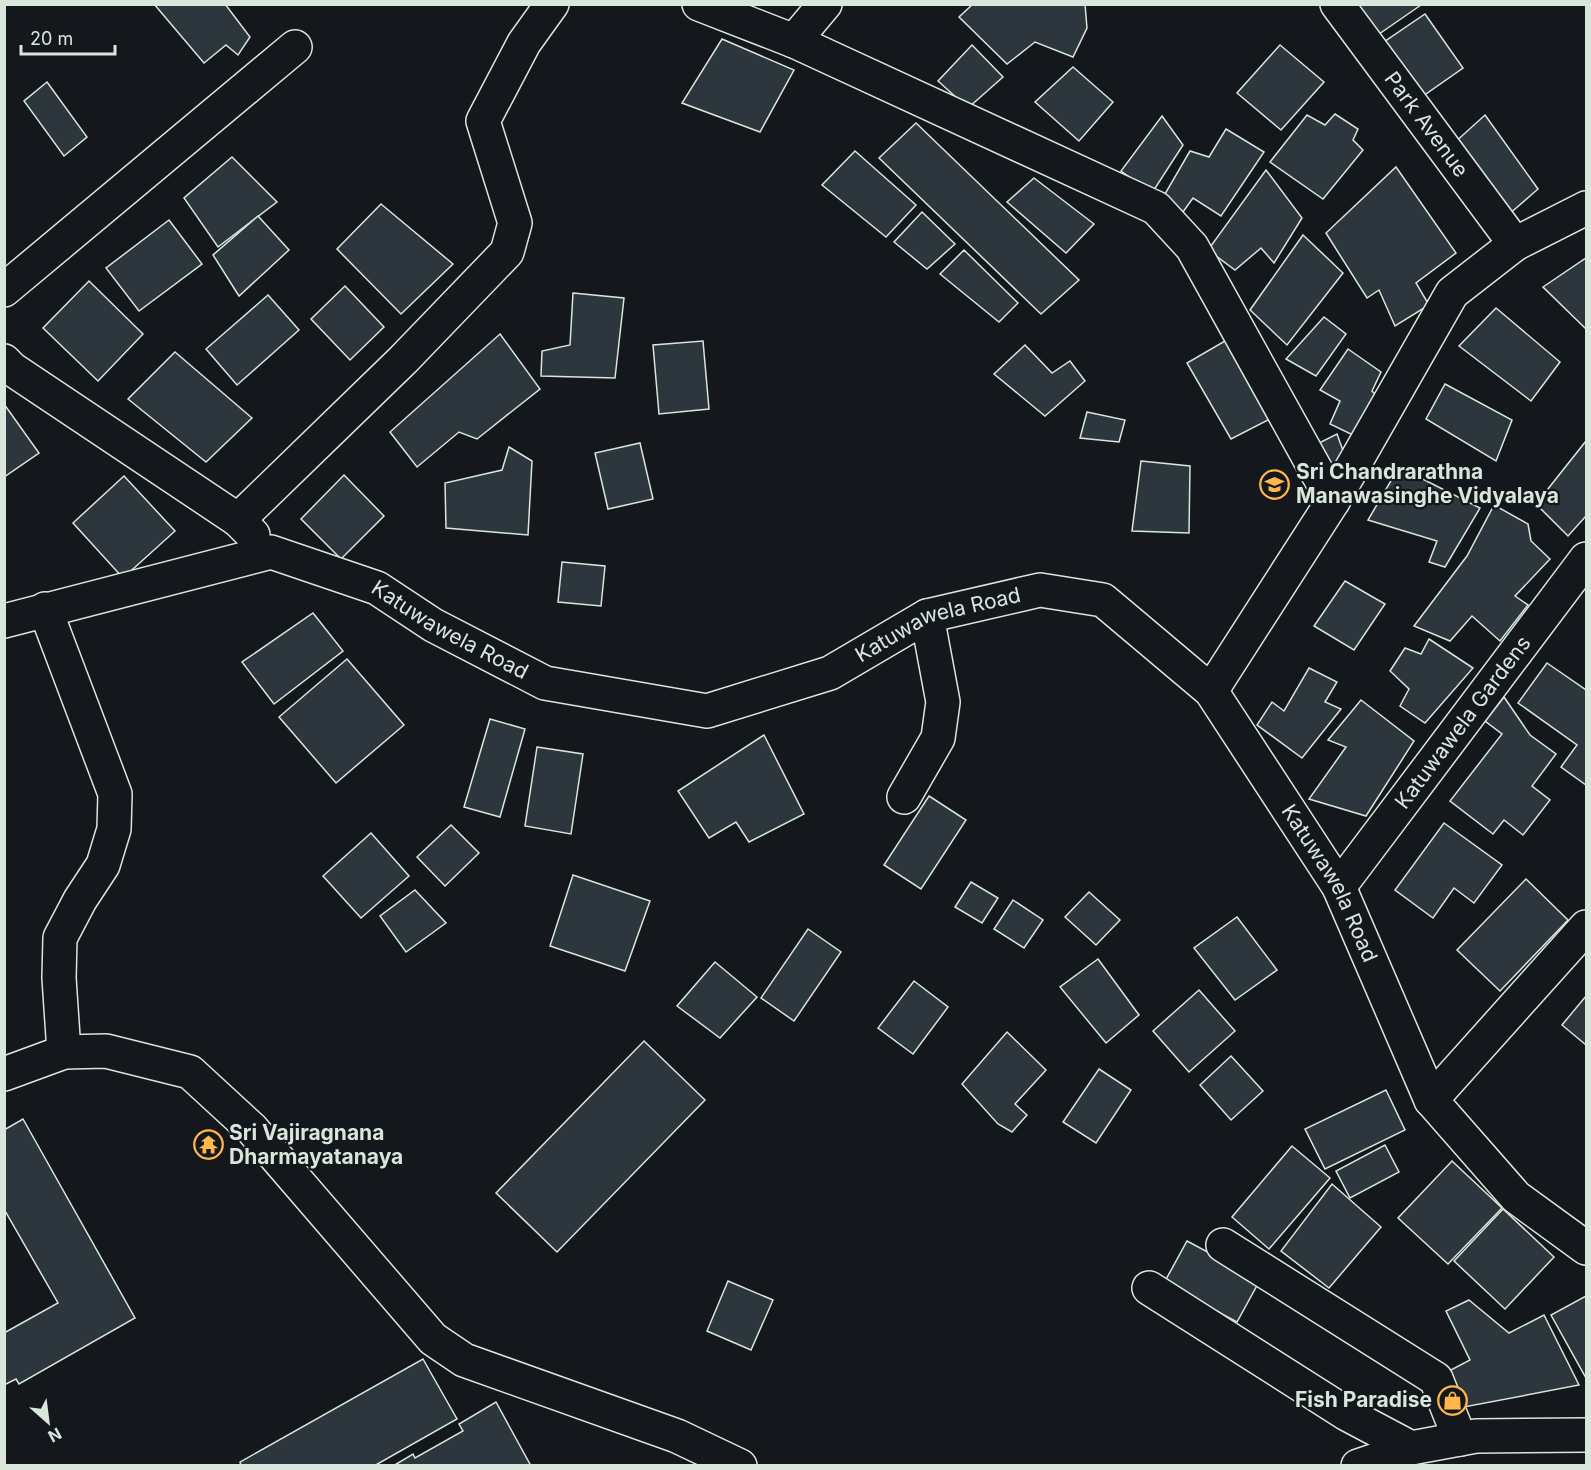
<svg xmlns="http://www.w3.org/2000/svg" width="1591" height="1470" viewBox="0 0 1591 1470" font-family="Inter,sans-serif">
  <rect width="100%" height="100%" fill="#14181c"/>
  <!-- building -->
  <g fill="#2c363c" stroke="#d8e6dc" stroke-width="1.5">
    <path d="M154,4H225L250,37L238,55L226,45L204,63Z"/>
    <path d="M973,4H1085L1087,28L1073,57L1035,42L1007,64L959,17Z"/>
    <path d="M1357,4H1420L1421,5L1379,34Z"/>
    <path d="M1425,14L1463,68L1423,96L1381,44Z"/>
    <path d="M722,39L794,70L760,132L682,103Z"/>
    <path d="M972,45L1003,77L968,108L938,81Z"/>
    <path d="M1280,45L1324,82L1281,130L1237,93Z"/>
    <path d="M1073,67L1113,102L1079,141L1035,102Z"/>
    <path d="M47,82L87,137L64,156L24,101Z"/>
    <path d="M1335,114L1358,129L1353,140L1363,150L1323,199L1270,162L1307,115L1325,125Z"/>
    <path d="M1485,115L1538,189L1508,215L1453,144Z"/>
    <path d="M1162,116L1183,145L1152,193L1121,171Z"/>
    <path d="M916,123L1079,280L1041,314L879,158Z"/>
    <path d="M1226,129L1264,152L1221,216L1193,198L1180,216L1162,199L1190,151L1209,157Z"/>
    <path d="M855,151L916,205L886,237L822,185Z"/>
    <path d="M232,157L277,202L218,247L184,198Z"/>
    <path d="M1396,167L1456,253L1416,283L1429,305L1395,326L1379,290L1367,298L1326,233Z"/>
    <path d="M1266,170L1302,218L1274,263L1261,248L1235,270L1208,250Z"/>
    <path d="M1034,178L1094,224L1066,253L1007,202Z"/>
    <path d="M381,204L453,264L401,314L337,249Z"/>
    <path d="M922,212L955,244L927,269L894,242Z"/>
    <path d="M258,216L289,250L239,296L213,255Z"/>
    <path d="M169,220L202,264L139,311L106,268Z"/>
    <path d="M1303,235L1343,273L1287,345L1250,310Z"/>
    <path d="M964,250L1018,303L999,322L940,274Z"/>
    <path d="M1586,258V329L1543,287Z"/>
    <path d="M89,281L143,334L98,381L43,328Z"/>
    <path d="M345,286L384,327L350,360L311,319Z"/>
    <path d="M573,293L624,298L615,378L541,376L542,351L570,345Z"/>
    <path d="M268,295L299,330L237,385L206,349Z"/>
    <path d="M1496,308L1560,362L1531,401L1459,346Z"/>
    <path d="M1324,317L1346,334L1316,376L1286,359Z"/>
    <path d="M500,334L540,389L477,439L459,432L417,467L390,432Z"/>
    <path d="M1230,338L1272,418L1231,439L1187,363Z"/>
    <path d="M703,341L709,409L659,414L653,345Z"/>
    <path d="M1025,345L1052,373L1070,361L1085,381L1045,416L994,374Z"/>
    <path d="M1348,349L1381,372L1372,391L1379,398L1355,436L1330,424L1340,401L1320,390Z"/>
    <path d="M175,352L252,418L206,462L128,399Z"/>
    <path d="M1445,384L1512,420L1496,461L1426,419Z"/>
    <path d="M4,404L39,453L4,477Z"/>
    <path d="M1087,412L1125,420L1119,442L1080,438Z"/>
    <path d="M1337,434L1345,456L1332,470L1315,445Z"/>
    <path d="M1586,441V516L1568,536L1536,504Z"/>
    <path d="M640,443L653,499L608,509L595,453Z"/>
    <path d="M509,447L532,461L528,535L446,528L445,483L502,470Z"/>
    <path d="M1141,461L1190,466L1189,533L1132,531Z"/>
    <path d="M1399,467L1480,508L1445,567L1429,562L1437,541L1368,520Z"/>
    <path d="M344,475L384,516L341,559L301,519Z"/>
    <path d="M124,476L175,531L123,578L73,523Z"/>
    <path d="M1494,505L1528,524L1531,541L1550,559L1515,596L1528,605L1500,641L1472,616L1450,641L1414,626L1467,556Z"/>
    <path d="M562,562L605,566L601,606L558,602Z"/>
    <path d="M1345,581L1385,604L1354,650L1314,626Z"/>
    <path d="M313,613L343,651L274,704L242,662Z"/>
    <path d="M1429,639L1473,668L1425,723L1400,706L1409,689L1390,671L1405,648L1421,654Z"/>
    <path d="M347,659L404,725L336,783L279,717Z"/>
    <path d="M1547,663L1586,690V785L1561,767L1577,745L1518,703Z"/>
    <path d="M1309,668L1337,682L1325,702L1341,709L1302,758L1257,725L1272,702L1284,711Z"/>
    <path d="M1504,697L1530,735L1556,754L1532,786L1550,800L1523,835L1504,820L1493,834L1450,801L1502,734L1485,721Z"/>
    <path d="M1361,700L1414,741L1366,816L1309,799L1346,747L1328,740Z"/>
    <path d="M490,719L525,729L500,817L464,807Z"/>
    <path d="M764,735L804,814L749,842L736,822L709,838L678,791Z"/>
    <path d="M537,747L583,754L571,834L525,826Z"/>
    <path d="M929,796L966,820L921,889L884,865Z"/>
    <path d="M1444,823L1502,865L1474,903L1454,888L1433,918L1395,890Z"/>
    <path d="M451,825L479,853L445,886L417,857Z"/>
    <path d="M371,833L409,876L361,918L323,876Z"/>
    <path d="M573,875L650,901L625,971L550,946Z"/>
    <path d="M1526,879L1568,920L1500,991L1457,950Z"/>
    <path d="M971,882L998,898L982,923L955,907Z"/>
    <path d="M415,890L446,923L406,952L380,916Z"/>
    <path d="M1089,892L1120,920L1096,945L1065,917Z"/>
    <path d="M1013,900L1043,920L1024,948L994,929Z"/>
    <path d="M1237,917L1277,970L1235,1000L1194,948Z"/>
    <path d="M808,929L841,952L794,1021L761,998Z"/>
    <path d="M1098,959L1139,1015L1106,1043L1060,987Z"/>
    <path d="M715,962L757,997L720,1038L677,1006Z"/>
    <path d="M914,981L948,1007L913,1054L878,1028Z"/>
    <path d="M1199,990L1235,1031L1189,1072L1153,1031Z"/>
    <path d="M1586,996V1045L1562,1025Z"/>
    <path d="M1007,1032L1046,1070L1015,1104L1027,1115L1012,1132L998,1124L962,1084Z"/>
    <path d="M644,1041L705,1100L557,1252L496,1193Z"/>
    <path d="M1231,1056L1263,1091L1231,1120L1200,1085Z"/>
    <path d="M1099,1069L1131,1090L1096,1143L1063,1122Z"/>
    <path d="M1386,1090L1405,1130L1325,1169L1305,1129Z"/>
    <path d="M23,1119L135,1318L19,1384L16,1379L4,1385V1333L58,1303L4,1209V1130Z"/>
    <path d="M1385,1145L1399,1172L1350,1198L1336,1171Z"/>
    <path d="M1292,1146L1330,1178L1269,1249L1232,1217Z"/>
    <path d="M1452,1161L1502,1208L1448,1264L1398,1218Z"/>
    <path d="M1332,1184L1381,1227L1329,1288L1281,1251Z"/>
    <path d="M1503,1209L1554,1257L1505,1309L1454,1261Z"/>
    <path d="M1187,1241L1260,1280L1237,1322L1164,1283Z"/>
    <path d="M728,1281L773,1300L751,1350L707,1331Z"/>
    <path d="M1586,1296V1378L1551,1315Z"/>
    <path d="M1469,1300L1509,1333L1544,1315L1579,1385L1464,1407L1447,1372L1470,1360L1446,1311Z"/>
    <path d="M423,1359L457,1419L374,1466H241L240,1462Z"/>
    <path d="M496,1402L531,1466H393L413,1454L415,1458L463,1431L459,1424Z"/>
  </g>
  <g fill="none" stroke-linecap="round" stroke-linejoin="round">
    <defs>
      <g id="minor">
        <path d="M699,4L794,41L1156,208L1192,247L1333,501"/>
        <path id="s1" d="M1337,4L1515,244"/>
        <path d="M794,41L825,4"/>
        <path d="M4,290L295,47"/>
        <path d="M4,361L12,369L238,520L253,535"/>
        <path d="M238,520L403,360L507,252L515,223L483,121L524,43L552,4"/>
        <path d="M45,609L115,794L114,829L103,865L80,900L60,938L59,978L64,1052"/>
        <path id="s2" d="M4,621L271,552L377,588L433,625L545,683L707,711L830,673L927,616L1040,590L1103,600L1211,691L1339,887L1431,1100L1516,1197L1586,1248"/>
        <path d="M1211,691L1333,501L1452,293L1515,244L1586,208"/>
        <path d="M904,797L938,738L943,702L927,616"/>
        <path id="s3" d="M1339,887L1586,559"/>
        <path d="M4,1074L64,1052L106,1051L190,1072L252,1129L433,1339L464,1360L677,1436L740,1466"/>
        <path d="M1431,1100L1586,927"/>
        <path d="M1223,1245L1436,1379L1460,1439"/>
        <path d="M1149,1288L1347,1414L1411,1448"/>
      </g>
      <path id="major" d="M1358,1466L1411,1448L1476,1436L1586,1435"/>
    </defs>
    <!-- minor casing -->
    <use href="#minor" stroke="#d8e6dc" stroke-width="36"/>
    <!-- major casing -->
    <use href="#major" stroke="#d8e6dc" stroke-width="36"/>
    <!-- minor -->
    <use href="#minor" stroke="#14181c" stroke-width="33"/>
    <!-- major -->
    <use href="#major" stroke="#14181c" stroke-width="33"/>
  </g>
  <!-- icons -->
  <defs>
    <symbol id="school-ring" viewBox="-11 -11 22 22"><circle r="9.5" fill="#14181c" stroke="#ffb74d" stroke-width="1.5"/><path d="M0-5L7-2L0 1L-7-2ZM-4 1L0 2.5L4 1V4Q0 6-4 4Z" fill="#ffb74d"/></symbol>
    <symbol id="temple-ring" viewBox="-11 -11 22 22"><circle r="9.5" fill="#14181c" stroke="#ffb74d" stroke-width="1.5"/><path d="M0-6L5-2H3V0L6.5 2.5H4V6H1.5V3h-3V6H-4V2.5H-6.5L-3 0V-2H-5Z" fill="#ffb74d"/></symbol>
    <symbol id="shop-ring" viewBox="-11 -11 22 22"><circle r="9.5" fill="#14181c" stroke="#ffb74d" stroke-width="1.5"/><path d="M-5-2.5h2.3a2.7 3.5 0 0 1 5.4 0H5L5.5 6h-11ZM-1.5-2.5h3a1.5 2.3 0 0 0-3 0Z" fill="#ffb74d"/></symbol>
  </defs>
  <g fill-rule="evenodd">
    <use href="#school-ring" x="1258" y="468" width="33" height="33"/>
    <use href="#temple-ring" x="192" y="1128" width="33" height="33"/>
    <use href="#shop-ring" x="1436" y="1384" width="33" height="33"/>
  </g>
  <g text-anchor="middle" stroke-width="4.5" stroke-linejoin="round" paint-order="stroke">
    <!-- street labels -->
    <g font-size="21" fill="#d8e6dc" stroke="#14181c">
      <text dy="7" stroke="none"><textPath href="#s1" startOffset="150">Park Avenue</textPath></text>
      <text dy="7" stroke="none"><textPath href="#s2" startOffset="994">Katuwawela Road</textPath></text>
      <text dy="7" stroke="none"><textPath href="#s2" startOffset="472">Katuwawela Road</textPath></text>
      <text dy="7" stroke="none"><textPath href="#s3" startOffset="206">Katuwawela Gardens</textPath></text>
      <text dy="7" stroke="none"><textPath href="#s2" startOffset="1534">Katuwawela Road</textPath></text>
    </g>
    <!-- poi labels -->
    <g font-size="21" font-weight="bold" fill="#d8e6dc" stroke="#14181c" text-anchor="start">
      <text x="1296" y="479">Sri Chandrarathna<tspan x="1296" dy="24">Manawasinghe Vidyalaya</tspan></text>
      <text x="229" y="1140">Sri Vajiragnana<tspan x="229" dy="24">Dharmayatanaya</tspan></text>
      <text x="1432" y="1407" text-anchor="end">Fish Paradise</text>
    </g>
  </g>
  <!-- border -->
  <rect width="1591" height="1470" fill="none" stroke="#d8e6dc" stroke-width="12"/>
  <!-- north arrow -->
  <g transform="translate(48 1422) rotate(152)" stroke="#14181c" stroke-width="4.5" paint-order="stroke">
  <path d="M0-4.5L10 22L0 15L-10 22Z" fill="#d8e6dc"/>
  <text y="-9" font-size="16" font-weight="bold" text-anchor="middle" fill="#d8e6dc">N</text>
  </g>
  <!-- scale -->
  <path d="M21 45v9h94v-9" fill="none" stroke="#d8e6dc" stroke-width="3"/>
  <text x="30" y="45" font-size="18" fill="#d8e6dc" stroke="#14181c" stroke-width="4.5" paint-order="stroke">20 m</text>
</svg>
